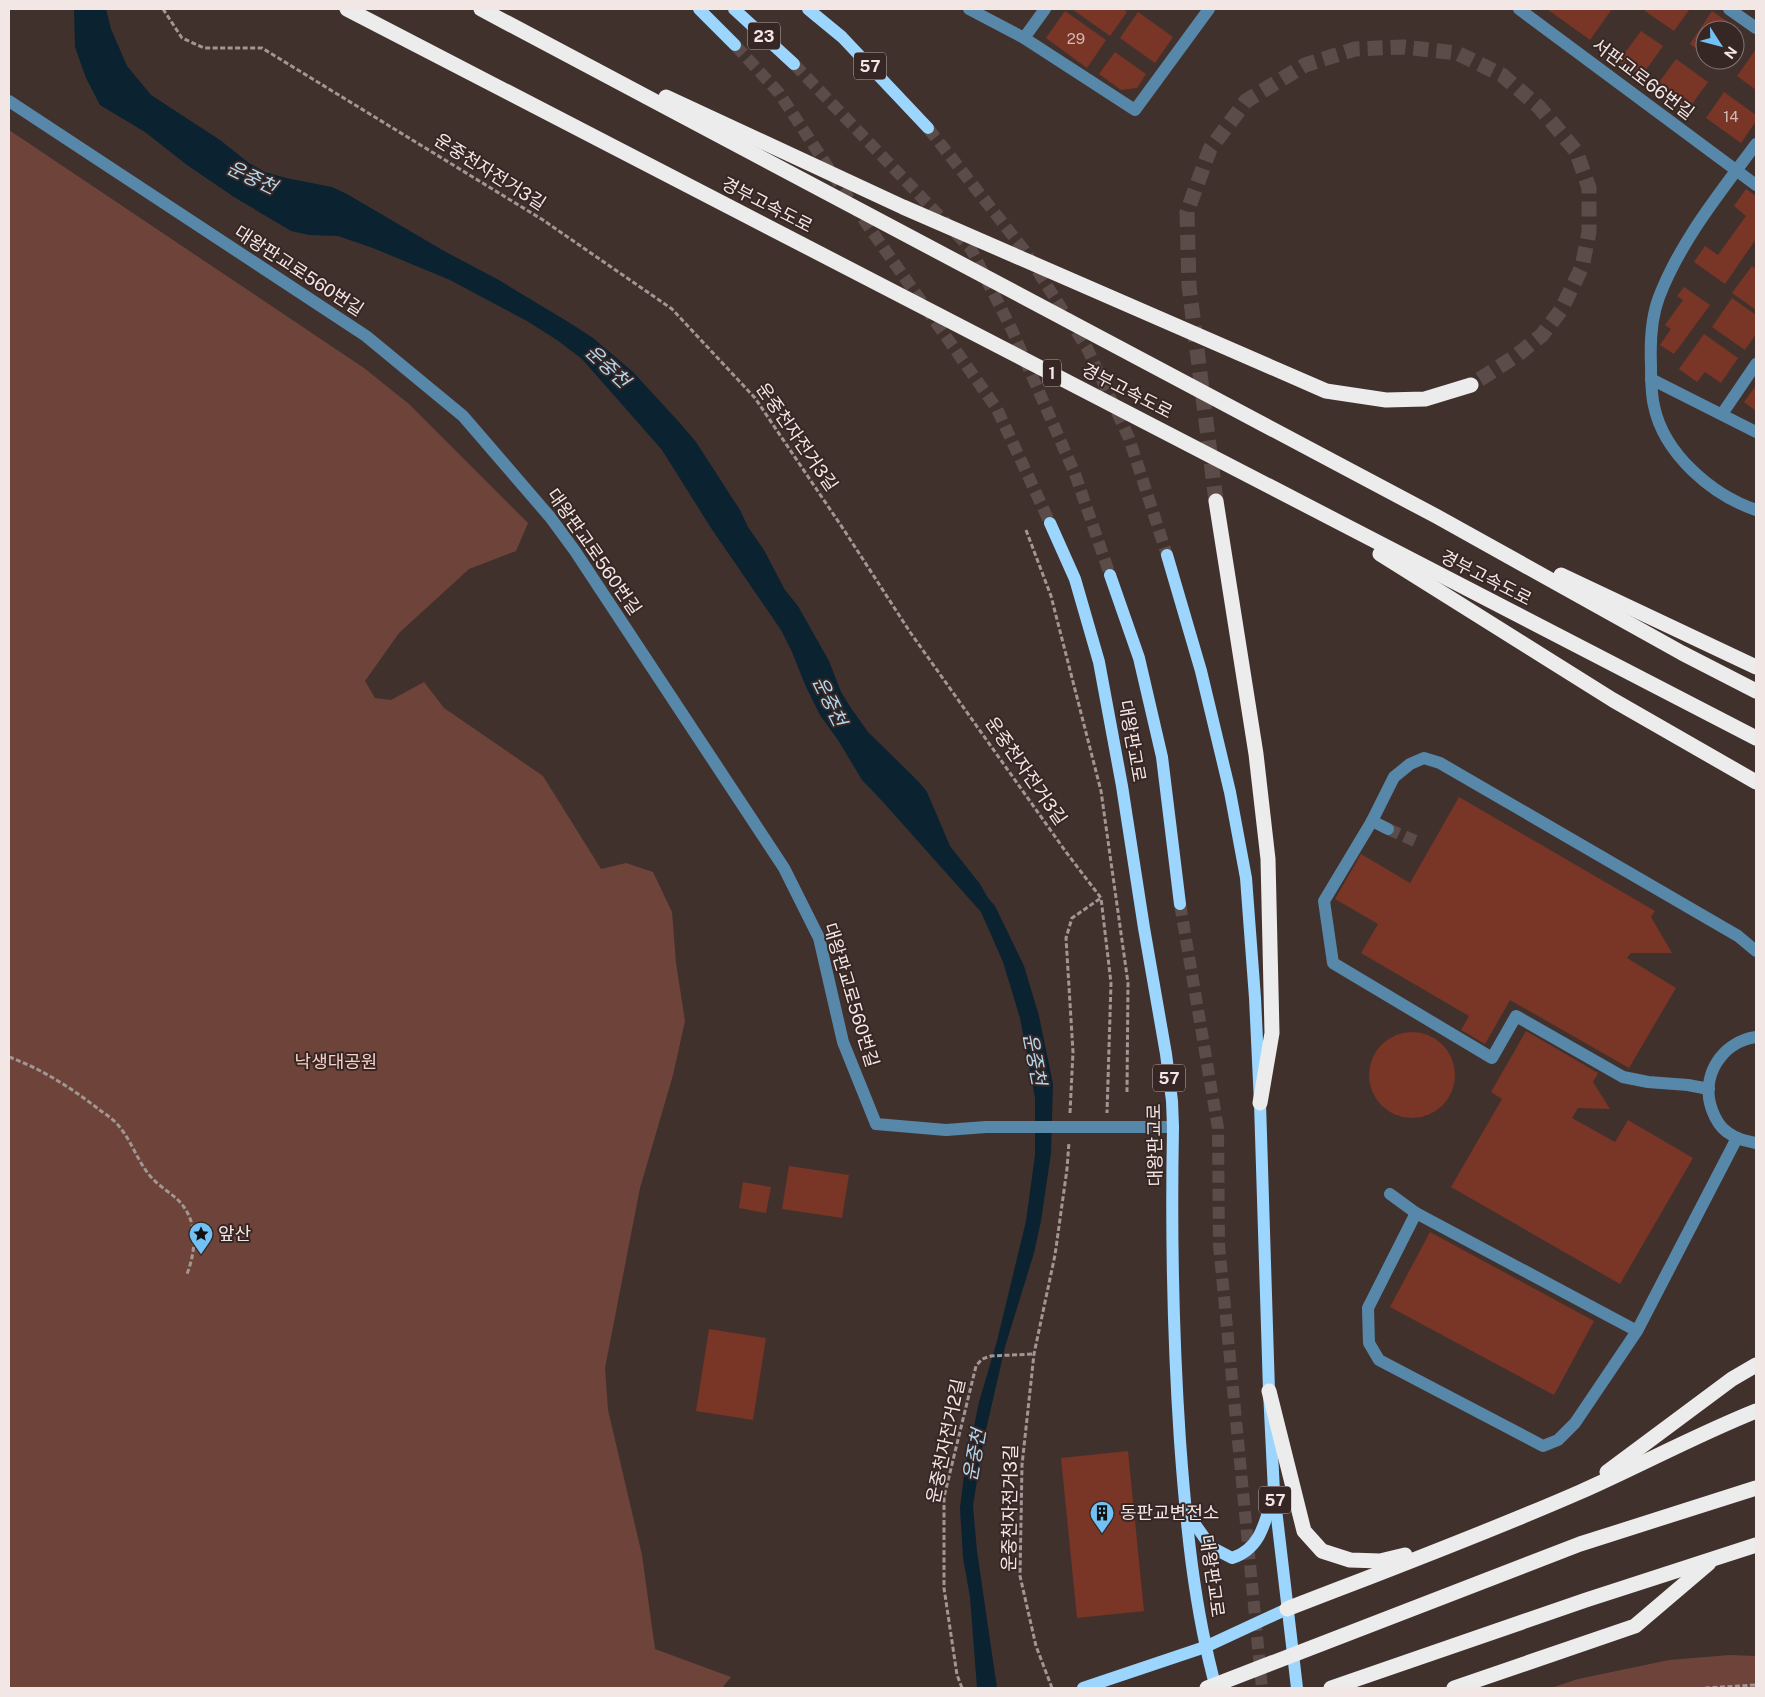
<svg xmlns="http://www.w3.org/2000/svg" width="1765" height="1697" viewBox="0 0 1765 1697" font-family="'Public Sans','Noto Sans KR',sans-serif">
  <rect width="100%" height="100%" fill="#41312d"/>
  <!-- green -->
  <g fill="#6e443a">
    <path d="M9,130L364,368L409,404L528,523L516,551L469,569L399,633L365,681L375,698L391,700L424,682L444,708L543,776L601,869L626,863L653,872L672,912L676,963L685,1021L673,1075L640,1188L605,1368L608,1410L642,1555L655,1649L731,1677L722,1688H11L9,1685Z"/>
    <path d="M1730,1655L1756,1656V1688H1551L1578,1679L1669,1660Z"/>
  </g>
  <!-- water -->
  <path fill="#0b2230" d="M74,9H106L111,29L127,66L151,95L220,140L249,163L265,172L286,178L332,187L347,194L444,251L497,279L570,323L593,338L633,372L679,422L696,442L740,510L748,527L764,550L785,590L798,606L829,661L841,692L851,708L868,732L919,782L927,792L950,846L980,884L988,898L995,906L1024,966L1039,1016L1053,1084L1051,1153L1041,1221L1034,1253L1005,1347L983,1443L973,1506L977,1551L997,1688H977L970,1597L963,1558L960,1508L964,1475L979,1402L997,1341L1026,1221L1035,1155V1098L1020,1018L1003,962L981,912L883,802L862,780L838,740L820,715L806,687L792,652L781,630L711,528L662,450L582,359L557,340L527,321L450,280L373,248L338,236L309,235L291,231L234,197L187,165L145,132L100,105L86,78L75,47Z"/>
  <!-- building -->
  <g fill="#793525">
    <path d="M1072,9H1123L1127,12L1110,36Z"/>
    <path d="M1547,9H1612L1590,40Z"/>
    <path d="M1646,9H1688L1689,10L1674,31L1645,11Z"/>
    <path d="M1065,11L1106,40L1087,68L1046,38Z"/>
    <path d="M1712,11L1742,32L1735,42V30H1705V55L1690,44Z"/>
    <path d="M1138,12L1173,37L1155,63L1120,38Z"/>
    <path d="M1641,31L1663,46L1641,77L1619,61Z"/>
    <path d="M1756,49V90L1737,76Z"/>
    <path d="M1115,52L1146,74L1137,88L1121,90L1099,74Z"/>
    <path d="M1676,59L1708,82L1687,111L1655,88Z"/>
    <path d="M1724,92L1756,115V121L1741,143L1706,118Z"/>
    <path d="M1746,189L1756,196V239L1725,284L1694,262L1705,246L1718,255L1746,216L1734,206Z"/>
    <path d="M1752,266L1756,269V310L1732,293Z"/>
    <path d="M1684,287L1710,305L1674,354L1660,345L1671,329L1665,325L1683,300L1677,296Z"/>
    <path d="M1732,298L1756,315V334L1745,350L1712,327Z"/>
    <path d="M1704,334L1738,358L1721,383L1705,372L1697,382L1679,369Z"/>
    <path d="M1754,388L1756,389V411L1744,402Z"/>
    <path d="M1459,797L1655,911L1651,917L1672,953H1631L1627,958L1676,988L1629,1068L1510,1000L1485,1044L1461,1030L1469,1016L1361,953L1378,924L1335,899L1361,854L1410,883Z"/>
    <path d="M1526,1031L1598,1073L1593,1082L1610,1109L1578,1108L1572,1118L1615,1142L1628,1120L1693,1158L1620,1284L1451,1187L1502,1099L1491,1092Z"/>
    <circle cx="1412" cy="1075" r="43"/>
    <path d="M789,1166L849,1175L842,1218L782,1209Z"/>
    <path d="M743,1182L771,1187L766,1213L739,1208Z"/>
    <path d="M1430,1232L1594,1321L1554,1395L1390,1307Z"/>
    <path d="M709,1329L766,1338L753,1420L696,1411Z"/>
    <path d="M1128,1451L1144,1611L1077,1618L1061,1458Z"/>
  </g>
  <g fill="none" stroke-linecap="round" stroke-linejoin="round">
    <!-- minor-tunnel -->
    <path stroke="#5c4c49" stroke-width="12" stroke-dasharray="12 6" stroke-linecap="butt" d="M1388,829L1415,841"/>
    <!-- major-tunnel -->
    <g stroke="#5c4c49" stroke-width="12" stroke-dasharray="12 6" stroke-linecap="butt">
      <path d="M735,45L779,93L845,193L997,409L1050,523"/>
      <path d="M794,64L971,249L1012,330L1075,474L1110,575"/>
      <path d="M928,128L1024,250L1087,348L1129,438L1167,555"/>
      <path d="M1180,904L1218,1128L1219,1245L1262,1688"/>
    </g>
    <!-- highway-tunnel -->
    <path stroke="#5c4c49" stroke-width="15" stroke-dasharray="15 8" stroke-linecap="butt" d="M1216,501L1189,286L1187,212L1210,149L1246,101L1305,65L1355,49L1403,47L1457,53L1502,75L1539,107L1576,151L1589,188V232L1582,267L1561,310L1542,335L1516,356L1471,385"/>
    <!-- path -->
    <g stroke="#a29592" stroke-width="3" stroke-dasharray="5 2.5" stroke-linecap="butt">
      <path d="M163,9L182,38L204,48H262L543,220L672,309L755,398L844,530L910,632L1066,852L1101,898L1111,983L1107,1113"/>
      <path d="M1026,530L1051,596L1101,791L1128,983L1127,1092"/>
      <path d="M9,1057C42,1069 73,1089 101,1111C107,1115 114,1120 118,1125C132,1141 137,1161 151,1177C158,1185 169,1192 177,1199C198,1219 197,1248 187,1274"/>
      <path d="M1070,1113L1073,1052L1066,938L1072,918L1101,898"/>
      <path d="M962,1688L957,1675L944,1588V1497L976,1366L982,1359L991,1356L1034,1354"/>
      <path d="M1052,1688L1036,1646L1020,1576L1022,1465L1034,1354L1055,1255L1067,1169L1069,1142"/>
      <path d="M1705,1688L1756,1685"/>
    </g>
    <!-- minor -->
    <g stroke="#5888a9" stroke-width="12">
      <path d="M969,9L1024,38L1135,110L1209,9"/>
      <path d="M1519,9L1756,185"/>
      <path d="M1729,9L1756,28"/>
      <path d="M1024,38L1045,9"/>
      <path d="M9,101L366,336L463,416L550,517L575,551L784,868L819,938L843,1042L876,1124L946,1130L986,1127H1173"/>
      <path d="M1756,144C1720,193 1681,240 1659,297C1651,318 1650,342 1651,365C1651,378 1651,393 1654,406C1664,454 1712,495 1756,510"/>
      <path d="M1651,379L1756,432"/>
      <path d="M1722,414L1756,364"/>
      <path d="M1372,821L1388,829"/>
      <path d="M1756,1037C1721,1042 1700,1077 1712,1110C1715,1118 1720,1127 1727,1132C1736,1139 1746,1141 1756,1143"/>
      <path d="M1709,1089L1688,1085L1648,1082L1623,1077L1516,1016L1492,1058L1333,963L1324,901L1372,821L1394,777L1410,764L1424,758L1440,763L1738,936L1756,951"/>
      <path d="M1390,1194L1416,1213"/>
      <path d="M1637,1331L1575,1423L1558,1440L1543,1446L1379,1360L1369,1343L1368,1308L1416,1213L1637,1331L1737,1138"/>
    </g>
    <!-- major -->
    <g stroke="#9cd6fe" stroke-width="12">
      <path d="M699,9L735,45"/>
      <path d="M734,9L794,64"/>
      <path d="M808,9L842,37L928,128"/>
      <path d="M1050,523L1075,579L1099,662L1122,786L1144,928L1166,1054L1172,1101L1173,1127C1171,1231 1173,1337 1180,1441C1186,1524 1194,1608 1216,1688"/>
      <path d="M1167,555L1201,671L1230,792L1246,878L1255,998L1260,1103L1269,1391L1274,1492L1297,1688"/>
      <path d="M1110,575L1139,658L1162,757L1180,904"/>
      <path d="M1187,1513L1211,1547L1232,1558C1260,1549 1265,1523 1272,1498"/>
      <path d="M1083,1688L1205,1647L1287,1609"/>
    </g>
    <!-- highway -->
    <g stroke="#ececec" stroke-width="15">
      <path d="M347,9L1756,738"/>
      <path d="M481,9L1436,516L1682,653L1756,691"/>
      <path d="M666,97L903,207L1326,391L1386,400L1425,399L1471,385"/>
      <path d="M1216,501L1256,754L1268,859L1272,1033L1260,1103"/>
      <path d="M1380,554L1613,700L1756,782"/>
      <path d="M1561,575L1756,667"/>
      <path d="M1269,1391L1304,1531L1322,1551L1350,1560L1380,1561L1405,1555"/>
      <path d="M1607,1472L1732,1379L1756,1365"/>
      <path d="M1287,1609C1385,1571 1484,1534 1580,1492C1639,1466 1696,1435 1756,1411"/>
      <path d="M1207,1688L1580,1544L1756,1488"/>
      <path d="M1331,1688L1586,1600L1756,1545"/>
      <path d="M1454,1688L1635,1626L1709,1563"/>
    </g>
  </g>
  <!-- icons -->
  <defs>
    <symbol id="sight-pin" viewBox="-11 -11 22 30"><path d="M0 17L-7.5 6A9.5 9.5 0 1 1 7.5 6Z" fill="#71c1f5" stroke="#372724"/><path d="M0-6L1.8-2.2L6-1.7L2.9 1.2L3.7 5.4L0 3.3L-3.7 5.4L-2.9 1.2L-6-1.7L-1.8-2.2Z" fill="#111"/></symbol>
    <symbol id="building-pin" viewBox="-11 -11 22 30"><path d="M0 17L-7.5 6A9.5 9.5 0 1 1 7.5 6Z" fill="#71c1f5" stroke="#372724"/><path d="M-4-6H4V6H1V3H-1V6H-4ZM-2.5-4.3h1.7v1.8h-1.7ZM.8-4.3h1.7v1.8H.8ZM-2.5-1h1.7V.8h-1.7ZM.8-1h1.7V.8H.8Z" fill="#111"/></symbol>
  </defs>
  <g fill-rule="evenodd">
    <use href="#sight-pin" x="187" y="1220" width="28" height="38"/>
    <use href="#building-pin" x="1088" y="1499" width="28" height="38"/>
  </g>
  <g text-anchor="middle" stroke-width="4" stroke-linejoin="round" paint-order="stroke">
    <!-- number labels -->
    <g font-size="15" fill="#d4bab5">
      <text x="1076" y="44">29</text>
      <text x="1731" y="122">14</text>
    </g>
    <!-- shield labels -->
    <g fill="#372724" stroke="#baadab" stroke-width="1">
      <rect x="748" y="22.5" width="32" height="27" rx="4"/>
      <rect x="854" y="52.5" width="32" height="27" rx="4"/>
      <rect x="1043" y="359.5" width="18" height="27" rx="4"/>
      <rect x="1153" y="1064.5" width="32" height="27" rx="4"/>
      <rect x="1259" y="1486.5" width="32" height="27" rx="4"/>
    </g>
    <g font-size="16" font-weight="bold" fill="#f2e7e5">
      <text x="764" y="42">23</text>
      <text x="870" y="72">57</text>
      <text x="1052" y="379">1</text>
      <text x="1169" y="1084">57</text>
      <text x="1275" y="1506">57</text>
    </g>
    <!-- street labels -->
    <g font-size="18" fill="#f2e7e5" stroke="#372724">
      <text transform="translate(1643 79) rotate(37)" y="6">서판교로66번길</text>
      <text transform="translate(490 172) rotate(32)" y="6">운중천자전거3길</text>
      <text transform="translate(767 205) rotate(27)" y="6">경부고속도로</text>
      <text transform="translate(299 271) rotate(33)" y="6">대왕판교로560번길</text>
      <text transform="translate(1127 391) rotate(27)" y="6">경부고속도로</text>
      <text transform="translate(797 437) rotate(55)" y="6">운중천자전거3길</text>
      <text transform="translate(594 552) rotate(55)" y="6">대왕판교로560번길</text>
      <text transform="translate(1486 578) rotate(27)" y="6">경부고속도로</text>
      <text transform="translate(1132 741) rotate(80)" y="6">대왕판교로</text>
      <text transform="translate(1026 771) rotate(55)" y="6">운중천자전거3길</text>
      <text transform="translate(851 995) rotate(73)" y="6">대왕판교로560번길</text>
      <text transform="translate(1155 1145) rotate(-91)" y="6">대왕판교로</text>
      <text transform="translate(946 1441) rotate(-78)" y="6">운중천자전거2길</text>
      <text transform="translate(1010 1508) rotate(-89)" y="6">운중천자전거3길</text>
      <text transform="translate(1212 1576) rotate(82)" y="6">대왕판교로</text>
    </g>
    <!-- park labels -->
    <g font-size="18" fill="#facec4" stroke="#372724">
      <text x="336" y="1068">낙생대공원</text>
    </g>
    <!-- poi labels -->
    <g font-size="18" fill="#f2e7e5" stroke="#372724" text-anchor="start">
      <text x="218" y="1240">앞산</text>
      <text x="1120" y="1519">동판교변전소</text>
    </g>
    <!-- water labels -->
    <g font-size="19" font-style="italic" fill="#b2d7f0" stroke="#372724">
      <text transform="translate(252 177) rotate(25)" y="7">운중천</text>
      <text transform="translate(608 366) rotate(43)" y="7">운중천</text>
      <text transform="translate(830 701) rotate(64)" y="7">운중천</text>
      <text transform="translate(1035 1059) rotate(79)" y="7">운중천</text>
      <text transform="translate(974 1455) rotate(-80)" y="7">운중천</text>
    </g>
  </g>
  <!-- border -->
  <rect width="1765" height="1697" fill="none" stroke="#f2e7e5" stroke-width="20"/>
  <!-- north arrow -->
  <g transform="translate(1720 45) rotate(126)"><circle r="24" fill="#372724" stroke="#827471"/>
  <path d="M0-4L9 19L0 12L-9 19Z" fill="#71c1f5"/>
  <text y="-8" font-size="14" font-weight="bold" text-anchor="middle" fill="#f2e7e5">N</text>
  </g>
</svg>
